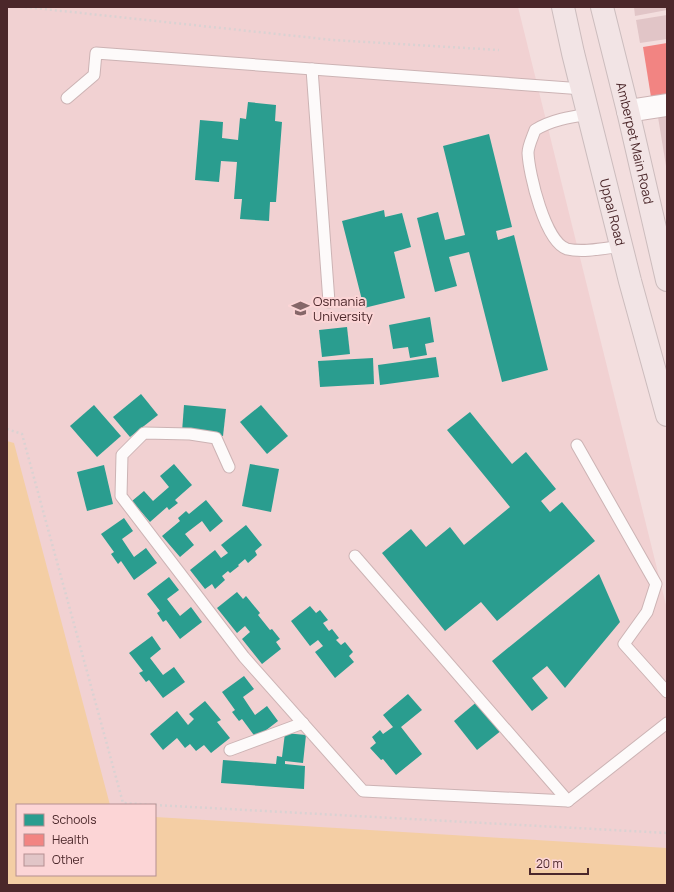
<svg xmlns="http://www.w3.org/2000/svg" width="674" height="892" viewBox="0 0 674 892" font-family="Manrope,sans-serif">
  <rect width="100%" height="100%" fill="#f3dede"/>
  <!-- built -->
  <path fill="#f1d1d2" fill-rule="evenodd" d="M7,7H518L667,609V885H7ZM17,805H155V875H17Z"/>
  <!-- green -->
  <path fill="#f4cea4" d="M7,441L14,443L110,805H17V875H155V817L667,848V885H7Z"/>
  <!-- schools -->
  <g fill="#2a9d8f">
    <path d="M248,102L276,105L275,121L282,122L276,202H270L269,221L240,219L242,199H234L237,162L221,161L219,182L195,180L200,120L223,122L222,138L238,140L240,118L246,119Z"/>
    <path d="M489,134L512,227L496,231L498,240L514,235L548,370L502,382L469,252L449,257L457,286L435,292L417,218L438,212L445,240L465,235L443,146Z"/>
    <path d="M384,210L385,217L402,213L411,247L394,252L405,298L364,308L342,221Z"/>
    <path d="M430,317L434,342L425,344L427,355L410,358L408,347L393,349L389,325Z"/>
    <path d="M347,327L350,354L322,357L319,330Z"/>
    <path d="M436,357L439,377L380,385L378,365Z"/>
    <path d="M373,358L374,384L320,387L318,361Z"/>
    <path d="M141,394L158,415L130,437L113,417Z"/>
    <path d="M94,405L121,436L97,457L70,426Z"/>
    <path d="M184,405L226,409L223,436L182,432Z"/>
    <path d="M261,405L288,436L267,454L240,422Z"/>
    <path d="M470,412L512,464L526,452L556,489L541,501L550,512L562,502L595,541L497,621L481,602L445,631L382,553L411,529L426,547L450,527L464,545L510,507L447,430Z"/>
    <path d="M174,464L192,485L175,500L178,503L169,510L167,507L150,522L132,501L144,491L153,501L169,487L160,476Z"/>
    <path d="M250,464L279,469L271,512L242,506Z"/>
    <path d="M104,465L113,504L87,511L77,472Z"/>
    <path d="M206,500L223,521L210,532L202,521L185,534L194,545L180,557L162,536L180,521L178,518L186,511L189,514Z"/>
    <path d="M124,518L133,531L122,539L134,557L146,548L157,563L134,580L121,561L118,564L111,554L114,552L101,534Z"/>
    <path d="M246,525L262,545L255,551L257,555L248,563L245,559L238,565L239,566L230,573L228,571L222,576L225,580L215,589L212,584L205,589L190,570L215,550L221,558L228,553L221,545Z"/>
    <path d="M599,574L620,622L565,688L547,666L532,678L548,698L532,711L492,661Z"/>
    <path d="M169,577L179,590L167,599L180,616L191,607L202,622L180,639L166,620L163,622L157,613L160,611L147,594Z"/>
    <path d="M237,592L243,599L246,596L260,613L258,615L270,630L272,629L280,639L276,642L281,649L262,664L242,639L250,632L245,626L237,633L217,608Z"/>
    <path d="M310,606L316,613L320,610L328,620L323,623L329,631L332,629L339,638L336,640L341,645L345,642L353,652L349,656L354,662L335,678L315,652L323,646L318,640L310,646L291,621Z"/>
    <path d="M152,636L161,649L150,658L163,675L174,667L185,682L163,698L149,680L146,682L139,673L143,671L129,653Z"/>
    <path d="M244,676L254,689L243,697L255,715L267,706L278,721L256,738L242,719L239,721L232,712L235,710L222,692Z"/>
    <path d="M408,694L422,710L401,727L422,754L396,775L383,759L381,760L370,748L376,743L372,737L380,730L383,734L393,727L383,715Z"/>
    <path d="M479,700L502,730L477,750L454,721Z"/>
    <path d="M205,701L221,720L217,722L230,738L211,753L204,745L196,751L190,744L185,748L177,738L163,750L150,734L177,711L188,725L194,719L189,714Z"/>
    <path d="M285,733L306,735L303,763L285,761V764L305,766L304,789L221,783L223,760L276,764L277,756L282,757Z"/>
  </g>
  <!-- health -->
  <path fill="#f28482" d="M667,43V94L651,97L643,47Z"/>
  <!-- building -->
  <g fill="#e1c5c7">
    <path d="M634,7H667V10L635,16Z"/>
    <path d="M667,15V39L640,43L636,20Z"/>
    <path d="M667,115V166H666L658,117Z"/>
  </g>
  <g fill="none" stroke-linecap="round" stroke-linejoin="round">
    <defs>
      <g id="lane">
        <path d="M312,69L329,302"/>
        <path d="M67,98L94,75L96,53L583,89"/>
        <path d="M589,114C570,117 551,120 535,130C533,136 528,146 528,153C529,174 545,242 567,249C583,253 606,248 622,246"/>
        <path d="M577,445L656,584L647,612L624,644L667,692"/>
        <path d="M229,467L216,438L190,434L144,433L122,455L121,496L244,657L363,791L568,801L667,723"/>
        <path d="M355,556L568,801"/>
        <path d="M230,750L303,723"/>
      </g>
      <path id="street" d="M628,111L667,105"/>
      <g id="highway">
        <path id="s1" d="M563,7L573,53L630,281L667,415"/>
        <path id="s2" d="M602,7L628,111L667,280"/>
      </g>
    </defs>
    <!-- lane casing -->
    <use href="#lane" stroke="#ccb3b4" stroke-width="13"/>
    <!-- street casing -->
    <use href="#street" stroke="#ccb3b4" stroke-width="24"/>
    <!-- highway casing -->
    <use href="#highway" stroke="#ccbcbd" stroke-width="24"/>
    <!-- path -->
    <g stroke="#dad2d2" stroke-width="2.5" stroke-dasharray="2 3" stroke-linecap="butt">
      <path d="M25,7L333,40L499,50"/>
      <path d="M7,429L22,434L123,803L155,805"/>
      <path d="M155,805L667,833"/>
    </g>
    <!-- lane -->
    <use href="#lane" stroke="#fdfafa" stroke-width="11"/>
    <!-- street -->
    <use href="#street" stroke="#fdfafa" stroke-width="22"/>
    <!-- highway -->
    <use href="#highway" stroke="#f2e4e5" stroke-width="22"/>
  </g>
  <!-- icons -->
  <defs>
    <symbol id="university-bare" viewBox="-9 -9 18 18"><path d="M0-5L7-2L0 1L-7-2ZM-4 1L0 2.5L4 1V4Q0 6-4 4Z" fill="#866769" stroke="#fcd5d6" stroke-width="2.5" paint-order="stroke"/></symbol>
  </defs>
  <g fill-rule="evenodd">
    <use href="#university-bare" x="288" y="296" width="25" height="25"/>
  </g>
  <g text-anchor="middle" stroke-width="4" stroke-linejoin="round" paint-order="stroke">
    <!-- street labels -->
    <g font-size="13" fill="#4b272a" stroke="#fcd5d6">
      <text dy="5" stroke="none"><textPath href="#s2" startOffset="140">Amberpet Main Road</textPath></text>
      <text dy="5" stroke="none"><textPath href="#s1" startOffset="211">Uppal Road</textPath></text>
    </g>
    <!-- poi labels -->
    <g font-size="13" fill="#4b272a" stroke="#fcd5d6" text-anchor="start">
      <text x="313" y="306">Osmania<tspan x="313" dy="15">University</tspan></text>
    </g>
  </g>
  <!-- border -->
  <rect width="674" height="892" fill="none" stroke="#4b272a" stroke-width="16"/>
  <!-- legend -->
  <rect x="16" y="804" width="140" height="72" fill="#fcd5d6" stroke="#b58f91"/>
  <rect x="24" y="814" width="20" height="12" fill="#2a9d8f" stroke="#b58f91"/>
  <text x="52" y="824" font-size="12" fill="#4b272a">Schools</text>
  <rect x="24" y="834" width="20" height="12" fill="#f28482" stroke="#b58f91"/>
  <text x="52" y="844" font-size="12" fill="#4b272a">Health</text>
  <rect x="24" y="854" width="20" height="12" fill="#e1c5c7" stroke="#b58f91"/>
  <text x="52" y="864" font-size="12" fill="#4b272a">Other</text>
  <!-- scale -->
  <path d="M530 868v6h58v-6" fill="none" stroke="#4b272a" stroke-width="2"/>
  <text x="536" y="868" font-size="12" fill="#4b272a" stroke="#fcd5d6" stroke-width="3" paint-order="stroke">20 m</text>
</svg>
